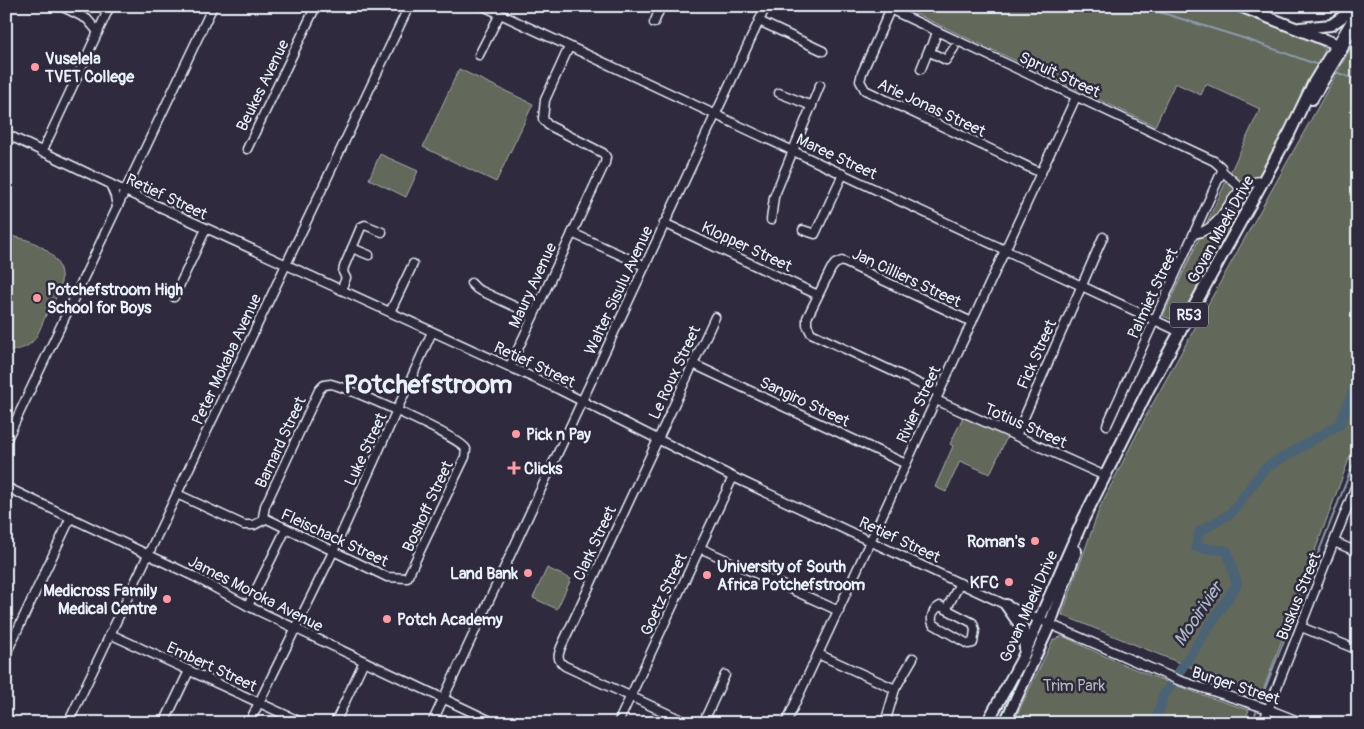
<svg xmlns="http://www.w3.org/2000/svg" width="1364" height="729" viewBox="0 0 1364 729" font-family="Pangolin,sans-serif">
  <rect width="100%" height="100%" fill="#2f2a3d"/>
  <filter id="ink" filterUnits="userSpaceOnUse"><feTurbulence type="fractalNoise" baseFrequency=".02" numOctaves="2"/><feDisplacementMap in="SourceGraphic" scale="10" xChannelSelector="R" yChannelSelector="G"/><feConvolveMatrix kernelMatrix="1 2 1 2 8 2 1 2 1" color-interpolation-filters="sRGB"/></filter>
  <g filter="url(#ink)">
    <!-- green -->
    <g fill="#62675a" stroke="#a5aca9">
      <path d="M899,6H1222L1320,45L1325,49V56L1178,322L1163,316L1260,109L1206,84L1201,95L1175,83L1155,126Z"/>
      <path d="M1358,35V443H1355L1261,696L1062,615L1100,507L1148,412Z"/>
      <path d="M459,69L533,104L496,182L423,147Z"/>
      <path d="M380,154L418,171L406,197L369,179Z"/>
      <path d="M6,236C34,237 71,257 59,291C56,299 50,307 46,315C42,323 38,337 31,343C25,349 15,350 6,352Z"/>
      <path d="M963,417L1007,437L990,474L960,461L946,492L935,487L953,446L950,444Z"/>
      <path d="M547,568L571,579L557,609L533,598Z"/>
      <path d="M1063,636C1122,666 1186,691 1249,710L1244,723H1013L1053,640Z"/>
    </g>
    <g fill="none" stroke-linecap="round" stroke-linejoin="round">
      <!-- stream -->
      <g stroke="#8a9cab" stroke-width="2">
        <path d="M1140,6L1243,38L1321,66"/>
        <path d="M1332,71L1358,80"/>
        <path d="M1259,704L1358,452"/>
        <path d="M1252,723L1256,712"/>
      </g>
      <!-- river -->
      <path stroke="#4c6477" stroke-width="10" d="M1156,723L1162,698L1237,584L1227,551L1196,547L1200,531L1230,514L1265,468L1340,424L1358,380"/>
      <defs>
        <g id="minor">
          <path d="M61,6L87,19L98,32"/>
          <path d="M483,6L1180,332"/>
          <path d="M883,6L1214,161L1221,167L1222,171L1242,189"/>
          <path d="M890,10L862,73L860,81L865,90L1041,173"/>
          <path d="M759,21L823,51"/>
          <path d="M654,23L661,6"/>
          <path d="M937,32L930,52L946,60L954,48"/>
          <path d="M1337,44L1358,9"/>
          <path d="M1343,47L1358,20"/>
          <path d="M479,55L500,14"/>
          <path d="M921,69L929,49"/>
          <path d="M779,93L812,106"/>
          <path d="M6,134L125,191L558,389L733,477L1006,605L1178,680L1268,709L1303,723"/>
          <path d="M247,149L316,6"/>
          <path d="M42,152L110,6"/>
          <path d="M110,184L115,196L117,207"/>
          <path d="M771,220L774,197L820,85"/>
          <path d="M664,223L818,295"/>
          <path d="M803,230L815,234L843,174"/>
          <path d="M572,233L645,266"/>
          <path d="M1194,234C1230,228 1228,180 1263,181"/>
          <path d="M352,248L369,255"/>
          <path d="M471,283L477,289L533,315"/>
          <path d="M341,290L346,278L343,272L344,267L361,227L365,225L382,232"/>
          <path d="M174,297L206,229"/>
          <path d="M390,312L413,264"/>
          <path d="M693,364L906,464"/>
          <path d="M510,366L605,163L606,157L603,153L548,125L543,119L545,100L569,47"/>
          <path d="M331,384C350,389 459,436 466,449L465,457L407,578L387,577L263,517L265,506L319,390L324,385Z"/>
          <path d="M939,393L811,333L807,325V318L831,269L835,264L842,261L972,322"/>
          <path d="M936,400L1105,476"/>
          <path d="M1107,425L1222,171"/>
          <path d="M1016,436L1103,237"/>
          <path d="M6,441L213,6"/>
          <path d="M6,487L195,577L248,606L495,723"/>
          <path d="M177,494L244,525H254L266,519"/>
          <path d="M1334,542L1358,552"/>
          <path d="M700,548L839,611"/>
          <path d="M248,606L286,529"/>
          <path d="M940,606L973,623L975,630L973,643L968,644L933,624C930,617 933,610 940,606Z"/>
          <path d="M947,608L960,583"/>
          <path d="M1301,627L1358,650"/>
          <path d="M110,634L303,723"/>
          <path d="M6,654L71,517"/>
          <path d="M818,654L895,689"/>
          <path d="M68,723L409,6"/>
          <path d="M164,723L189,671"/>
          <path d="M249,723L334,550L432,332"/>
          <path d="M335,723L364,661"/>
          <path d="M432,723L766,6"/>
          <path d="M618,723L733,477"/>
          <path d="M688,723L565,666C556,660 558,654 562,645L715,317"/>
          <path d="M703,723L725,675"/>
          <path d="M786,723L1076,97"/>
          <path d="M885,723L895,689L913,658"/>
          <path d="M1263,723L1358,480"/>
        </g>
        <g id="major">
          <path d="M1240,6L1343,47L1312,99"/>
          <path d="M1300,28L1331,25L1358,6"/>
          <path d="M1006,605L1023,629L1025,649"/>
          <path d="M987,723L1022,659L1083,520L1149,388L1290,132L1314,82L1337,44"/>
          <path d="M1005,723L1050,624L1076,551"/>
        </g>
      </defs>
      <!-- minor casing -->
      <use href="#minor" stroke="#e8f1f8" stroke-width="11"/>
      <!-- major casing -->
      <use href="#major" stroke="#e8f1f8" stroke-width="14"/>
      <!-- minor -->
      <use href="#minor" stroke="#2f2a3d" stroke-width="8"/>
      <!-- major -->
      <use href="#major" stroke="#2f2a3d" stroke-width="10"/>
    </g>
  </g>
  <!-- markers -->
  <g fill="#ff9aa2" stroke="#2f2a3d" stroke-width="2">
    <circle cx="35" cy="67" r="5"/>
    <circle cx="37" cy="298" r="5"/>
    <circle cx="516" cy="434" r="5"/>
    <path d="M511.5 460.5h5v5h5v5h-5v5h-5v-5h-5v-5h5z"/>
    <circle cx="1035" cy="541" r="5"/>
    <circle cx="528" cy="573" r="5"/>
    <circle cx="707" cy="575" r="5"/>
    <circle cx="1009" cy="582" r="5"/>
    <circle cx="167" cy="599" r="5"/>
    <circle cx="387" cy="619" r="5"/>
  </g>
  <g text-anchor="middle" stroke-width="5" stroke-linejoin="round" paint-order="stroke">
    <!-- shield labels -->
    <rect fill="#2f2a3d" stroke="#b0b5c0" stroke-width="1" x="1170" y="302.5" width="38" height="25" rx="4"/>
    <g font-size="15" font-weight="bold" fill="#e8f1f8">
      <text x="1189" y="320">R53</text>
    </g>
    <!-- poi labels -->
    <g font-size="16" font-weight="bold" fill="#e8f1f8" stroke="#2f2a3d" text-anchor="start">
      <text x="45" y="64">Vuselela<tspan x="45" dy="18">TVET College</tspan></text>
      <text x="47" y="295">Potchefstroom High<tspan x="47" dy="18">School for Boys</tspan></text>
      <text x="526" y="440">Pick n Pay</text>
      <text x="524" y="474">Clicks</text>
      <text x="1025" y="547" text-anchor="end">Roman's</text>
      <text x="717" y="572">University of South<tspan x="717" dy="18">Africa Potchefstroom</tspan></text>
      <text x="518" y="579" text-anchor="end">Land Bank</text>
      <text x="999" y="588" text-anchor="end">KFC</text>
      <text x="157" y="596" text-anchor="end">Medicross Family<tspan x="157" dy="18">Medical Centre</tspan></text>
      <text x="397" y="625">Potch Academy</text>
    </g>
    <!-- street labels -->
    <g font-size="16" fill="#e8f1f8" stroke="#2f2a3d">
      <text transform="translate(1060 74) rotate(25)" y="6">Spruit Street</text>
      <text transform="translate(262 85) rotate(-64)" y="6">Beukes Avenue</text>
      <text transform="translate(932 107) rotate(25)" y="6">Arie Jonas Street</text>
      <text transform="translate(837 156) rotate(25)" y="6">Maree Street</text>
      <text transform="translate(167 196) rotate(25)" y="6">Retief Street</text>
      <text transform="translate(1220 229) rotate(-61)" y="6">Govan Mbeki Drive</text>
      <text transform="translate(747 246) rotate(25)" y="6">Klopper Street</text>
      <text transform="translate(907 277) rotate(25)" y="6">Jan Cilliers Street</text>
      <text transform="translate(532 285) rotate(-65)" y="6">Maury Avenue</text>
      <text transform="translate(618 290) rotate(-65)" y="6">Walter Sisulu Avenue</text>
      <text transform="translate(1152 293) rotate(-65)" y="6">Palmiet Street</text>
      <text transform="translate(1036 354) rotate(-66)" y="6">Fick Street</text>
      <text transform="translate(226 359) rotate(-65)" y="6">Peter Mokaba Avenue</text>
      <text transform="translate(535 364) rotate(25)" y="6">Retief Street</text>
      <text transform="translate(674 372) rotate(-65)" y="6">Le Roux Street</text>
      <text transform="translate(805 401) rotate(25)" y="6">Sangiro Street</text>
      <text transform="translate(918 404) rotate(-65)" y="6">Rivier Street</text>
      <text transform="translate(1026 425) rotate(24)" y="6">Totius Street</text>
      <text transform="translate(280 442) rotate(-65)" y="6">Barnard Street</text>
      <text transform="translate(365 449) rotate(-65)" y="6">Luke Street</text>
      <text transform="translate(427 506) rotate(-65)" y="6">Boshoff Street</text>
      <text transform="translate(335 537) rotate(25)" y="6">Fleischack Street</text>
      <text transform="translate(900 539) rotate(25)" y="6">Retief Street</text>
      <text transform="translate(594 543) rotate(-65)" y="6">Clark Street</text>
      <text transform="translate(256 593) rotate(27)" y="6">James Moroka Avenue</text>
      <text transform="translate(663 594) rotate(-65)" y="6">Goetz Street</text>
      <text transform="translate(1298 596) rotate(-68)" y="6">Buskus Street</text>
      <text transform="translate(1028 606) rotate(-66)" y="6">Govan Mbeki Drive</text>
      <text transform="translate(212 666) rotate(25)" y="6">Embert Street</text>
      <text transform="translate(1236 685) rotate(18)" y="6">Burger Street</text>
    </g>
    <!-- park labels -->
    <g font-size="16" fill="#b2bab9" stroke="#2f2a3d">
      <text x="1074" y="691">Trim Park</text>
    </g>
    <!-- water labels -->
    <g font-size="18" font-style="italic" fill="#aab9c4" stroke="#2f2a3d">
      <text transform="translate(1198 614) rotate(-56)" y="6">Mooirivier</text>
    </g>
    <!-- town labels -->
    <g font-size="26" font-weight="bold" fill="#e8f1f8" stroke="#2f2a3d">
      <text x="428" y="393">Potchefstroom</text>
    </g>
  </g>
  <!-- margin -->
  <rect width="1364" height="729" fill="none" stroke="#2f2a3d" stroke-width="25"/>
  <rect x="12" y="12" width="1339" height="704" fill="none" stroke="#e8f1f8" stroke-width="2" filter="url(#ink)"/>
</svg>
